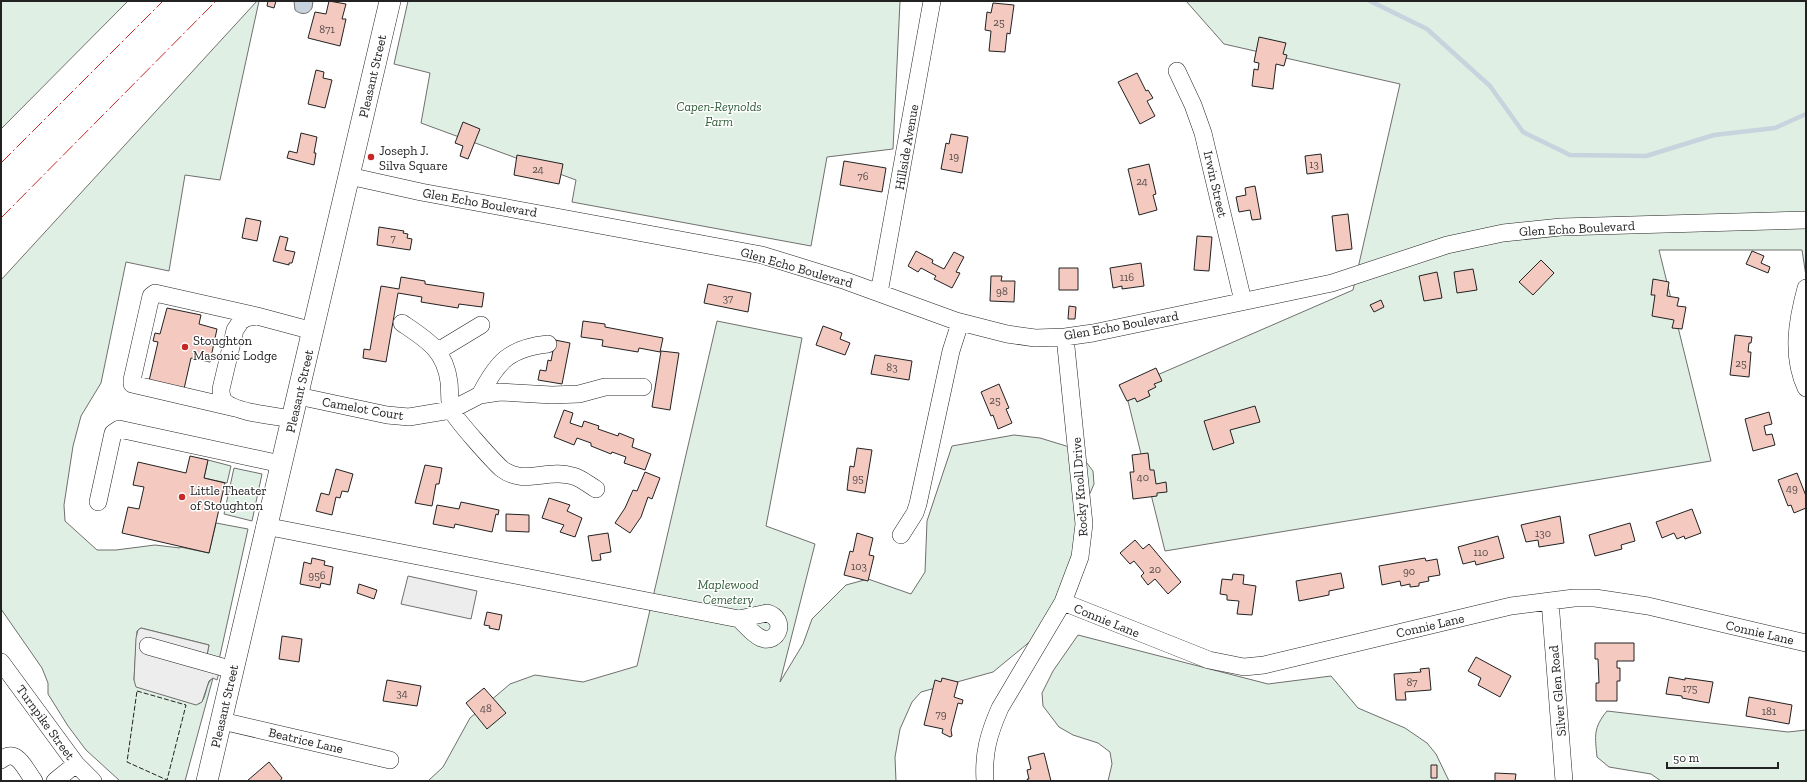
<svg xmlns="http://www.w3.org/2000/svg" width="1807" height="782" viewBox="0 0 1807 782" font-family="'Zilla Slab',serif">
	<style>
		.green { fill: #e0efe3; stroke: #6f6f6f }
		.parking { fill: #ededed; stroke: #6f6f6f }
		.water { fill: #c7d3dd; stroke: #6f6f6f }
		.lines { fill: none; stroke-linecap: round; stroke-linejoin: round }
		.stream { stroke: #c7d3dd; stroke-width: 4.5 }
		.building { fill: #f3c9c0; stroke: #222 }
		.minor-casing { stroke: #222; stroke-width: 18 }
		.major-casing { stroke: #222; stroke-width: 22 }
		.minor { stroke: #fff; stroke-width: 17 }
		.major { stroke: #fff; stroke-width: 21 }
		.fence { stroke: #222; stroke-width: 1; stroke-dasharray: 5 2; stroke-linecap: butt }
		.power { stroke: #c62828; stroke-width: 1; stroke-dasharray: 14 3 2 3; stroke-linecap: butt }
		.poi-dot { fill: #c62828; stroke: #fff; stroke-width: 1.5 }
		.labels { text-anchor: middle; stroke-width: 3; stroke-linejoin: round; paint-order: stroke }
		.number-label { font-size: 11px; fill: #564c4a }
		.street-label { font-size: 13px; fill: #222; stroke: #fff }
		.park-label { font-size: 13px; font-style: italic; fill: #2f5e38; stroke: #fff }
		.poi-label { font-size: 13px; fill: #222; stroke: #fff; text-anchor: start }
	</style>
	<rect width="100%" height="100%" fill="#fff"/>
	<!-- green -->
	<path class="green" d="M1,1H128L1,129Z
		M257,1H259L220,180L185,175L169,271L126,262L101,383L81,416L73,446L64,505L65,521L97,550H116L155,545L180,548V547L209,553L216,523L248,529L219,660L207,655L209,645L141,628L137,631L134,680L199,704C208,698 204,684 213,678L185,781H120L86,750L68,726L48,694V683L42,668L1,609V280Z
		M408,1H900L893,149L827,157L811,246L572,202L576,180L421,123L430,73L394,64Z
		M1186,1H1806V276L1802,250H1659L1711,461L1165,551L1125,389L1353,290L1400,84L1224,44Z
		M717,321L802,338L766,526L815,544L780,682L803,644L812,619L846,585L868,579L911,594L925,572L927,521L952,446L1014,435L1040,438L1076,449L1093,471L1094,484L1088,498L1066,586L1049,626L993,672L921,692L912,702L900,729L895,757L896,781H428L443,767L470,718L510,684L535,675L583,682L637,666Z
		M208,460L231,466L227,483L204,478Z
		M234,468L262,474L252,521L224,514Z
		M1078,635L1268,684L1331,676L1358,708L1405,728L1427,743L1436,754L1449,781H1108L1112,764L1110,752L1098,743L1073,735L1059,727L1043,706L1042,693L1053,671Z
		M1607,711L1788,732L1806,730V781H1661L1651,774L1609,767L1597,757C1595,736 1593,728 1607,711Z"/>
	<!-- parking -->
	<path class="parking" d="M408,576L477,591L471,619L401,604Z
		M141,628L209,645L207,655L222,661L217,680L213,678L209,681L202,702L196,705L136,687L134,680L136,638L138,630Z"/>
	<!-- water -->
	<path class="water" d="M294,1H313L312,8C308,15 301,15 295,10Z"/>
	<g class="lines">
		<!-- stream -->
		<path class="stream" d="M1370,1L1427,29L1490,86L1523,132L1570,155L1646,156L1714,135L1775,128L1806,114"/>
	</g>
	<!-- building -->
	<path class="building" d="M268,1H276L274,8L267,6Z
		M329,1L346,4L342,19H346L340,46L308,38L315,12L326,14Z
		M993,3L1014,5L1010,34L1007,33L1005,52L989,51L991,31L985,30L987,12L991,13Z
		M1259,37L1286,43L1283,54L1287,55L1284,66L1276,64L1273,89L1252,86L1254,69L1258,70L1259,63L1254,62Z
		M316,70L324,72L323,78L332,80L325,108L308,104Z
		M1137,73L1146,91L1148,90L1153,98L1147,101L1155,116L1140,124L1118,82Z
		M463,122L480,129L468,159L460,156L463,146L455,143Z
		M301,133L317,137L314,153H316L314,165L287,158L289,151L297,153Z
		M951,134L968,137L962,173L941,169L946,143L949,144Z
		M1321,154L1323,172L1307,174L1305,156Z
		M517,155L563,164L559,184L514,175Z
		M844,161L886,168L882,192L840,185Z
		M1149,164L1156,194L1153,195L1157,210L1139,215L1128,169Z
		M1255,186L1261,219L1252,220L1250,210L1239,212L1236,197L1246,195L1245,188Z
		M1348,214L1352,249L1336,251L1332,216Z
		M246,218L261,221L257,241L242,238Z
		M379,227L404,231L403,233L408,234L407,238L412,239L410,250L377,245Z
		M280,236L288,238L285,250L295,252L292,263H289V265L273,261Z
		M1197,236L1212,237L1209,271L1194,270Z
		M916,251L933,260L932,263L944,269L954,252L964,257L956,272L960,273L952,288L934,279L936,276L921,268L918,272L908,266Z
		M1752,251L1764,256L1761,263L1770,267L1768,273L1746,264Z
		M1541,260L1554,273L1533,295L1519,282Z
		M1141,263L1144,286L1122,289V286L1113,288L1110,268Z
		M1059,268H1078V290H1059Z
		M1473,269L1477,290L1457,293L1454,272Z
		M1437,272L1442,298L1424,301L1419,276Z
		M991,276H1002L1001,281H1015L1014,302L990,301Z
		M401,277L425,281V284L484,293L482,307L459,304L458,308L421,302L422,297L398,293L386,362L363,358L364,349L370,350L381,286L399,289Z
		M1653,279L1669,282L1667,296L1679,298L1677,306L1686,307L1682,329L1672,328L1674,320L1652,316L1655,295H1651Z
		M708,284L751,293L748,312L704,303Z
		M1381,300L1384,307L1374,312L1370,305Z
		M1069,306L1076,307L1075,319H1068Z
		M167,308L201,315L199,324L217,329L210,362L191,358L184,389L149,381L158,342L153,341L155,333L160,334Z
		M583,321L605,324V327L663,338L660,352L639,348L638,352L602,346L603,340L581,337Z
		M823,326L842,333L840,339L850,343L845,355L816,345Z
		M1735,335L1752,337L1751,343H1749L1748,352H1751L1749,377L1730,375Z
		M555,340L570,343L562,384L538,380L540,370L546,371L548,360L551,361Z
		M661,351L679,353L670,410L652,407Z
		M875,355L912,361L909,380L871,374Z
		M1156,368L1162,381L1154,384L1156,387L1148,391L1150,396L1137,402L1135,398L1127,401L1119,385Z
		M999,384L1009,408L1006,409L1012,423L998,429L993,415L991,416L981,392Z
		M1255,406L1260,422L1230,430L1234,443L1213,450L1204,421Z
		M564,410L573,413L570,423L582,427L584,421L599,426L598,429L618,436L619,433L634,439L632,447L651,454L645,470L624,463L626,457L612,452L611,454L591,446V443L577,438L574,445L554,437Z
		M1769,412L1772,424L1764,426L1766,435L1772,434L1775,445L1753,451L1745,419Z
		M857,448L872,450L865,493L847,490L850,466L854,467Z
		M1148,453L1150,470H1154L1156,484L1166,482L1167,492L1157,493V496L1133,499L1130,472H1134L1132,455Z
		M190,456L208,460L204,478L225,483L209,553L122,533L128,507L139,509L144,487L133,485L138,462L186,473Z
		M425,465L442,468L439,484H436L432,506L415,503Z
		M336,469L353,474L348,492L342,491L340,498L336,497L332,515L316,511L321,493L329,495Z
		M645,472L660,478L652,499L648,497L641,517L630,533L615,523L625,508L633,490L637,491Z
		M1797,473L1806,496V508L1794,513L1791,505L1788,506L1778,480Z
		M549,498L570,505L567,511L582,518L575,537L560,532L564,525L542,518Z
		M461,502L499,510L498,515L496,514L492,532L455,524L454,528L433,524L437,505L459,509Z
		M1692,509L1701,533L1685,539L1684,536L1677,539L1674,533L1662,538L1656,522Z
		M506,514L529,515V532L506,531Z
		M1560,516L1564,543L1539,547L1538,540L1526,542L1521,525Z
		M1630,523L1635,541L1621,545L1622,549L1595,556L1589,535Z
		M608,533L611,552L600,554L601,560L592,561L588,536Z
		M857,533L873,538L869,555L874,556L868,581L844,575L850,551L853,552Z
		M1498,536L1504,558L1476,565L1475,561L1463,564L1458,547Z
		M1135,540L1143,549L1149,544L1181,582L1168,594L1155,579L1148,585L1141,576L1144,573L1134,561L1130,564L1120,553Z
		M312,558L325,561L324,565L333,567L330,585L321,583L320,588L300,584L304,562L311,564Z
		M1425,558L1426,561L1437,559L1440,575L1428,577L1429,581L1419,583V586L1410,587V584L1401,586L1400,581L1382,585L1379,566Z
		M1341,573L1344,588L1329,591V595L1299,601L1296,581Z
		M1233,574L1244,575L1243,584L1256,586L1252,615L1237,614L1239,601L1227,600V595L1220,594L1222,579L1232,580Z
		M359,584L377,590L374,599L357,593Z
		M487,612L502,615L499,630L489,628L490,626L484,625Z
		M282,636L302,639L299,662L279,659Z
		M1595,643H1634V661H1617V668H1620V681H1617V701H1596V683H1599L1598,659H1595Z
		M1476,657L1511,676L1500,697L1478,685L1481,678L1468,671Z
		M1429,668L1431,690L1405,692L1406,700H1396L1394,674L1421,672L1420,669Z
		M1669,677L1685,680V678L1713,682L1709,703L1682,698V696L1666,694Z
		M942,678L958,682L954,697L963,700L962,704L958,703L951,730L952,736L950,737L942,733L943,729L924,725L935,680L941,682Z
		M387,680L421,686L417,706L383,701Z
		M484,688L506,713L487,729L466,703Z
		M1749,697L1792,705L1789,724L1746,716Z
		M1044,753L1051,781H1028L1027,779H1029L1027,770L1031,769L1028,757Z
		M269,762L282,778L280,781H247Z
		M1431,765H1437V778H1431Z
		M1495,773L1516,774L1515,781H1495Z"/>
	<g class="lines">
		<!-- minor casing -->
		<g class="minor-casing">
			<path id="minor" d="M1177,71L1193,105L1203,133L1243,301
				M349,176L421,192L762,255L846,281L956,321L1007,334L1035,338L1065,337L1093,333L1332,283L1447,245L1503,233L1561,227L1806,220
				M1806,288C1797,321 1791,356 1806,388
				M879,293L932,1
				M402,323C427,340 445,350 449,382C450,390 449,401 451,409C454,418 494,462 502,469C524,486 548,468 573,476C581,478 589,485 596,489
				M438,351L481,325
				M480,395C497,362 509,348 548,344
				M298,396L387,415L409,417L451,410L480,395L500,392L552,395L579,394L605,387H643
				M235,408L132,384V380L151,296L155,293L257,316
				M293,419C276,416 235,413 224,401C221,397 221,393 221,389L235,330L241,321L246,318L257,316L313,331
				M98,502L113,433L119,429L281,464
				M265,526L739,619C746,625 753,635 761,638C778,645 788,619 767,613L739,619
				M901,535L915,513L918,504L951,351L960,323
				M1550,601L1564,781
				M1063,602L1209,660L1244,667L1264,665L1511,606L1574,598H1595L1648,606L1806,643
				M148,646L233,670
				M1,662L76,764L93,781
				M222,721L390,760
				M1,760C17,747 25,769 34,781
				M55,781L76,764
				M985,781C983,753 989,733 1000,708L1063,602L1080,557L1084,524L1065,337"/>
		</g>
		<!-- major casing -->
		<g class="major-casing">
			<path id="major" d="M207,781L390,1"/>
		</g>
		<!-- minor -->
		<use href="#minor" class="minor"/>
		<!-- major -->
		<use href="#major" class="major"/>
		<!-- fence -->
		<path class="fence" d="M137,691L186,705L167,780L127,762Z"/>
		<!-- power -->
		<path class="power" d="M1,163L163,1
			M1,218L216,1"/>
	</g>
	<!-- markers -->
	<g class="poi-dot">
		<circle cx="371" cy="157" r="4"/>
		<circle cx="185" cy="347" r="4"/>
		<circle cx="182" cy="497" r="4"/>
	</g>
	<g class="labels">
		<!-- number labels -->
		<g class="number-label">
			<text x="999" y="26">25</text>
			<text x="327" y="33">871</text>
			<text x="954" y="160">19</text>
			<text x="1314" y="168">13</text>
			<text x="538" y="173">24</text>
			<text x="863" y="180">76</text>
			<text x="1142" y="185">24</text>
			<text x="393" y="242">7</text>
			<text x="1127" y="281">116</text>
			<text x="1002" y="295">98</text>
			<text x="728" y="302">37</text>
			<text x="1741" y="367">25</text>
			<text x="892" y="371">83</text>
			<text x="995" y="404">25</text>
			<text x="1143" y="481">40</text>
			<text x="858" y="482">95</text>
			<text x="1792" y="492">49</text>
			<text x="1543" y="537">130</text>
			<text x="1481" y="556">110</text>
			<text x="859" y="570">103</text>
			<text x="1155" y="573">20</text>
			<text x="1409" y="575">90</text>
			<text x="317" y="579">956</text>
			<text x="1412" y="686">87</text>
			<text x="1690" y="692">175</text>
			<text x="402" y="697">34</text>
			<text x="486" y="712">48</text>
			<text x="1769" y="715">181</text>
			<text x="941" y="718">79</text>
		</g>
		<!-- street labels -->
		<g class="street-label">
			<text transform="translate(372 76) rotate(-77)" y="5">Pleasant Street</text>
			<text transform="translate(906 147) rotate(-80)" y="5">Hillside Avenue</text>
			<text transform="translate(1216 184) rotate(77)" y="5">Irwin Street</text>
			<text transform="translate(480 202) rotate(10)" y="5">Glen Echo Boulevard</text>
			<text transform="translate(1577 228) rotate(-3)" y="5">Glen Echo Boulevard</text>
			<text transform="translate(797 267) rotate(16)" y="5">Glen Echo Boulevard</text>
			<text transform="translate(1121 325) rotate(-10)" y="5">Glen Echo Boulevard</text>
			<text transform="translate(299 391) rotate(-77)" y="5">Pleasant Street</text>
			<text transform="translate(363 408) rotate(10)" y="5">Camelot Court</text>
			<text transform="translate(1079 487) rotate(-94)" y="5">Rocky Knoll Drive</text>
			<text transform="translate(1107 620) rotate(22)" y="5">Connie Lane</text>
			<text transform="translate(1430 625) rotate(-13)" y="5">Connie Lane</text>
			<text transform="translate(1760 632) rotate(13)" y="5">Connie Lane</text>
			<text transform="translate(1557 691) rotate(-95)" y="5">Silver Glen Road</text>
			<text transform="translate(224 706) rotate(-77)" y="5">Pleasant Street</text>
			<text transform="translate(46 722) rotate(54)" y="5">Turnpike Street</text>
			<text transform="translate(306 740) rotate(13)" y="5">Beatrice Lane</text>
		</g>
		<!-- park labels -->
		<g class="park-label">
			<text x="719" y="111">Capen-Reynolds<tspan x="719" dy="15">Farm</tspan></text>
			<text x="728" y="589">Maplewood<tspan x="728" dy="15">Cemetery</tspan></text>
		</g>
		<!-- poi labels -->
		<g class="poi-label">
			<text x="379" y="155">Joseph J.<tspan x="379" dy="15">Silva Square</tspan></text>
			<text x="193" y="345">Stoughton<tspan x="193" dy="15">Masonic Lodge</tspan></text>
			<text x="190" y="495">Little Theater<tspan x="190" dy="15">of Stoughton</tspan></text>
		</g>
	</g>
	<!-- border -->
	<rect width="1807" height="782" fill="none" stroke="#222222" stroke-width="4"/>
	<!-- scale -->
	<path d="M1667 762v6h111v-6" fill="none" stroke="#222222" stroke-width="2"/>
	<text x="1673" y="762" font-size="12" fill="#222222" stroke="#ffffff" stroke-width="3" paint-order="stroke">50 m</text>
</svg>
